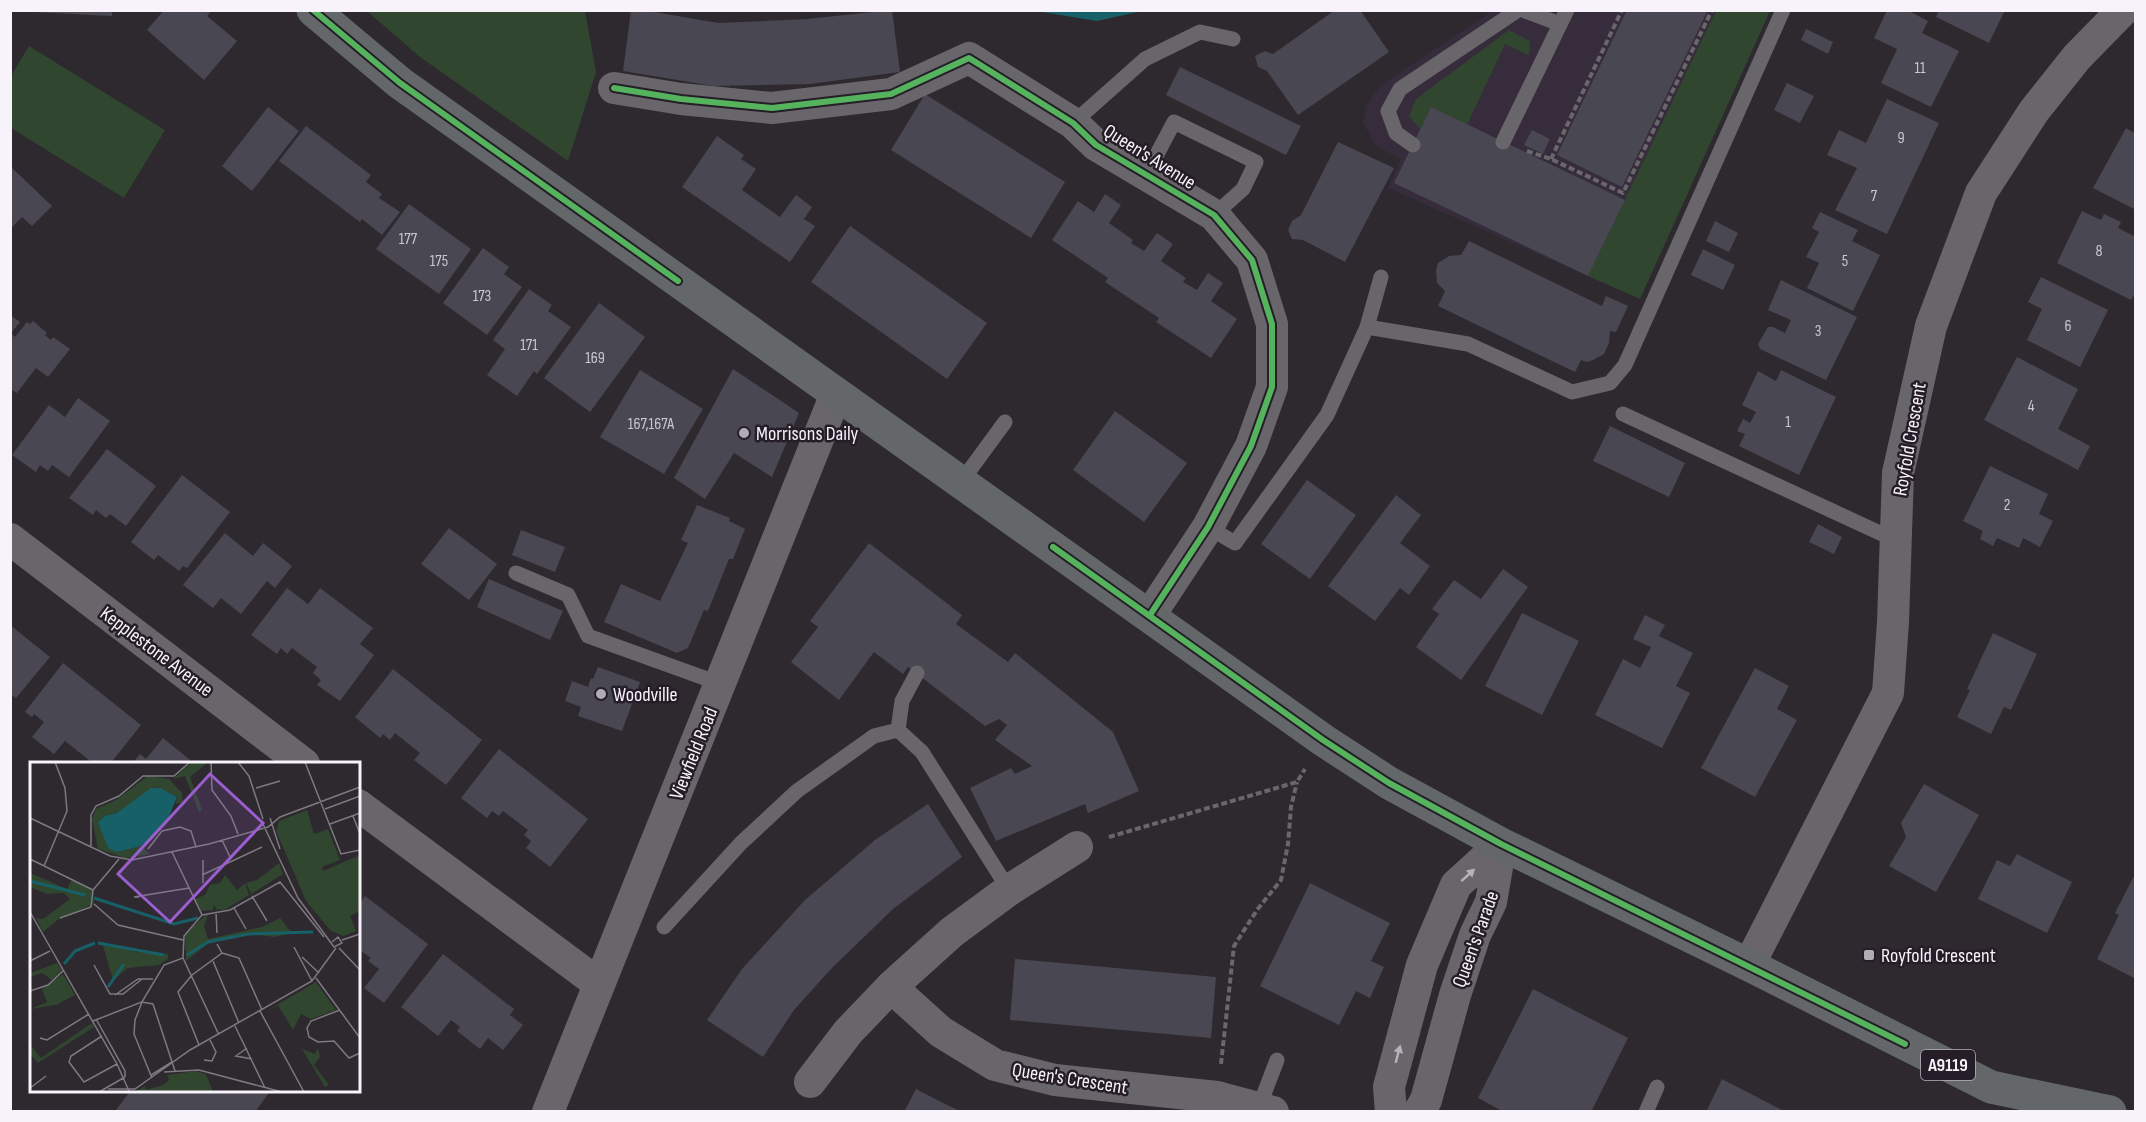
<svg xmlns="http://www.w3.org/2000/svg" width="2146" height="1122" viewBox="0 0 2146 1122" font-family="'Sofia Sans Condensed',sans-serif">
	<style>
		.built { fill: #372c3b }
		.green { fill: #30462f }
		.water { fill: #186067 }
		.building { fill: #484752 }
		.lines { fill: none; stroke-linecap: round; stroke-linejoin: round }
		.path { stroke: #69676b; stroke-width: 4; stroke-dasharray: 6 3; stroke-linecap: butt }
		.service { stroke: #69666b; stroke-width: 15 }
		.minor { stroke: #69666b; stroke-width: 32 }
		.primary { stroke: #646769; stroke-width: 33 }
		.cycleway-casing { stroke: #251d28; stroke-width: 10 }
		.cycleway { stroke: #56b35d; stroke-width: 6 }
		.oneway { fill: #b8b3ba }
		.poi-dot { fill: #b1acb3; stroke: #251d28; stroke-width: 2 }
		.labels { text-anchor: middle; stroke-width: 5; stroke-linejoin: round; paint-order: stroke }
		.number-label { font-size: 16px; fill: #ccc7d0 }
		.shield { fill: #251d28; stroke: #b9b2bb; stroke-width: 1.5 }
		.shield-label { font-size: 18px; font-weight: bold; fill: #f8f2fa }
		.street-label { font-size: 20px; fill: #f8f2fa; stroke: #251d28 }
		.poi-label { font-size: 20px; fill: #f8f2fa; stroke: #251d28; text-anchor: start }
		.inset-river { fill: none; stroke: #186067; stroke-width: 3 }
		.inset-road { fill: none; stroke: #7e7980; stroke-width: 1.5 }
		.view { fill: #9a5ece; fill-opacity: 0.15; stroke: #9a5ece; stroke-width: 3 }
		.inset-edge { fill: none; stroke: #f8f2fa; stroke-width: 3 }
	</style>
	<rect width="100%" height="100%" fill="#2d292f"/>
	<!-- built -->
	<path class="built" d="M1492,11H1770L1640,299L1388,188L1401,159L1376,146L1363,123L1367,104L1380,86Z"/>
	<!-- green -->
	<path class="green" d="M367,11H585L596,72L568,161L420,57Z
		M1716,11H1770L1640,299L1588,276Z
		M1509,30L1530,41L1529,55L1505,44L1467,125L1431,107L1420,129L1409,116L1416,99Z
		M29,46L165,130L124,198L11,128V76Z"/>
	<!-- water -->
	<path class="water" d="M1036,11L1142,10V11L1097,21Z"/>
	<!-- building -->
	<path class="building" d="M33,10H112V16L33,12Z
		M164,10H212L207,16L237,41L204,80L147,30Z
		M631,10H643L718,23L807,19L892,10L900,72L810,84L714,86L623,71Z
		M1335,10H1360L1389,52L1298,115L1267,71L1258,67L1255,56L1265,51L1273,54Z
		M1627,10H1708L1622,187L1557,155Z
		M1887,10H1907L1928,21L1922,33L1959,51L1931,107L1881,83L1897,49L1874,38Z
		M1939,10H2005L1989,43L1936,17Z
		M1806,29L1833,42L1828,54L1801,40Z
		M1180,67L1301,126L1286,155L1166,95Z
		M1787,83L1814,96L1800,123L1774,110Z
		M925,94L1065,182L1031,238L891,150Z
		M1887,99L1939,123L1887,234L1835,210L1857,168L1827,155L1839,130L1866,143Z
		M268,107L299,131L252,191L222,166Z
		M1431,107L1625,200L1588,276L1394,183Z
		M306,126L371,175L366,182L382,194L379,198L400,212L382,235L362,219L360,222L279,161Z
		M2126,128L2136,134V210L2093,188Z
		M1532,130L1550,139L1543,154L1524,145Z
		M717,136L744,155L741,159L756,169L742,190L780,217L796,195L812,207L804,219L815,226L790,262L682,187Z
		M1338,142L1394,168L1345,262L1303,240L1292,239L1288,230L1292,221L1301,215Z
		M10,166L52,206L32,226L22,217L10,229Z
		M1105,194L1121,205L1109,223L1133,240L1131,243L1144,251L1157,233L1173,244L1161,261L1186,278L1183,282L1197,290L1208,273L1223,283L1211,301L1237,319L1211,358L1156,322L1159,318L1105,282L1108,278L1052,240L1078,201L1094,212Z
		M409,204L471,249L439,294L376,249Z
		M2082,211L2101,220L2104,214L2121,222L2118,228L2136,237V291L2131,300L2057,263Z
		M1820,212L1858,230L1852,241L1880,255L1853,311L1807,288L1819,263L1806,257L1819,232L1812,228Z
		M1715,221L1738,233L1729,252L1706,241Z
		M850,226L987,323L947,379L811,282Z
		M1469,241L1602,306L1606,296L1628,306L1616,332L1610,331L1609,343L1604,354L1593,360L1587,362L1581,360L1575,372L1438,306L1445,291L1437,283L1436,270L1438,263L1449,256L1461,255Z
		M483,248L509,267L504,274L522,287L487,335L443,303Z
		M1703,249L1735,265L1723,290L1691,275Z
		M2041,277L2108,310L2080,367L2027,340L2042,309L2028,302Z
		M1781,280L1857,317L1826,380L1760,349L1758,344L1768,327H1773L1785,333L1791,320L1768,310Z
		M529,289L552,305L548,311L571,327L537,374L534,371L517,396L487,375L505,349L493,340Z
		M599,303L645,337L590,412L544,378Z
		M10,315L20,322L11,333L15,337L27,322L30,324L33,321L47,333L45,335L51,340L53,337L70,349L48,377L36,368L17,393L10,389Z
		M2017,357L2078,389L2058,429L2090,446L2078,470L1984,420Z
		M733,369L799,413L772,477L734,453L705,499L674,478Z
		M640,370L703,409L664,474L600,437Z
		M1781,370L1836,397L1799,475L1739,446L1745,434L1737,431L1743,419L1750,423L1756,412L1742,405L1758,371L1776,381Z
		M78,398L110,421L69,477L52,465L48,471L40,465L36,472L12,455L49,405L65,417Z
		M1115,411L1187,463L1144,522L1073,470Z
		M1610,426L1685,463L1669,497L1593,461Z
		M107,449L156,486L126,526L110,514L106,518L96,510L93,515L69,498Z
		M1990,466L2048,494L2039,514L2053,521L2040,547L2023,538L2019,548L1997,538L1993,546L1980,539L1983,531L1963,521Z
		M182,475L230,512L187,568L183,566L179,571L158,555L154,560L131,542Z
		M1307,480L1356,515L1310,579L1261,544Z
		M1396,495L1421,515L1400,543L1430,566L1409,595L1400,588L1375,621L1328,586Z
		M697,505L730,518L729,521L745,529L733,559H729L708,611L704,610L688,648L677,653L604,622L621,584L660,601L688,543L681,540Z
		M1818,524L1842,537L1834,554L1809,542Z
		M449,528L497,564L469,600L421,564Z
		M521,530L565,547L555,572L512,555Z
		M225,533L253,556L263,543L292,566L275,588L267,581L241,614L221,598L213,608L183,585Z
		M869,543L962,615L956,624L1008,662L1015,653L1113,732L1139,791L1088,813L1085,804L996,841L970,788L1011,768L1015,774L1032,766L995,740L1007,725L999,719L985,726L908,667L903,674L874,652L839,700L791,662L818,627L810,621Z
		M1503,569L1528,587L1461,680L1416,647L1439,614L1432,609L1454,580L1481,599Z
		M489,579L563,611L550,640L477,607Z
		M287,588L308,604L320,588L373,628L360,644L374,655L340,701L317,685L321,680L313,673L317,667L292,648L287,654L281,648L277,654L251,635Z
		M1522,613L1579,641L1542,715L1485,686Z
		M1645,615L1665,625L1659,636L1693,653L1676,686L1690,693L1662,748L1595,715L1623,659L1640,668L1651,647L1633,639Z
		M10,625L50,657L16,698L10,694Z
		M1993,633L2037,654L2011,710L2004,707L1991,734L1957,717L1970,690L1967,689Z
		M63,663L141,725L110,764H94L65,741L54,754L32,737L44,722L34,714L32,717L25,712Z
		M598,667L640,682L622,731L578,716L581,707L565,701L572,681L588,687L591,678L593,679Z
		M1755,668L1789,686L1777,709L1797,720L1755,797L1701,768Z
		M393,669L482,740L446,785L414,760L420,753L395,733L390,740L383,734L380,738L355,717Z
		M163,738L195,764H132L140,754L146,759Z
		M499,749L588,819L550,867L526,848L531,841L524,835L528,830L503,811L499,816L492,811L487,818L461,798Z
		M1924,784L1979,815L1936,892L1889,866L1906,837L1901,823Z
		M928,804L962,857L893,909L831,969L794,1010L763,1057L707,1020L742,969L805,900L875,840Z
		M2017,854L2072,882L2047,933L1978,899L1997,860L2010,866Z
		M2136,872V979L2097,959L2119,915L2115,913Z
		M1310,883L1390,923L1371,961L1384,967L1370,998L1356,991L1339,1025L1260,986Z
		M365,896L428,944L384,1003L364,988L379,969L368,961L371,958L361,951L358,954V901L360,903Z
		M443,954L514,1009L510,1015L523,1025L503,1050L488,1038L480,1049L457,1031L460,1027L451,1020L438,1036L401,1007Z
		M1015,959L1216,977L1211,1038L1010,1020Z
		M1533,989L1628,1038L1591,1112H1504L1478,1098Z
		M1722,1079L1786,1112H1706Z
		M916,1089L943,1103L962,1112H904Z
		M131,1090H271L255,1112H118L116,1110Z"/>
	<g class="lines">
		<!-- path -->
		<path class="path" d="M1527,151L1551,159L1623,193L1712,10
			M1551,159L1622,10
			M1109,837L1297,782L1305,769
			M1221,1064L1234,946L1257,910L1281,880L1288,844L1291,807L1297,782"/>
		<!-- service -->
		<path class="service" d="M1523,10L1560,24
			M1073,123L1145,59L1200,32L1233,39
			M1503,142L1567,10
			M1413,145L1396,133L1388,111L1400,89L1518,10
			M1146,175L1174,122L1256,162L1243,189L1214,215
			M1367,327L1381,277
			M1623,414L1895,540
			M961,482L1005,422
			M1208,527L1235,543L1327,415L1367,327L1468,344L1572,392L1610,383L1625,365L1783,10
			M516,573L568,595L588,636L721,684
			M898,730L902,701L917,673
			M664,927L741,843L797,791L874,736L898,730L922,752L1009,890
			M1259,1107L1277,1060
			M1646,1112L1657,1087"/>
		<!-- minor -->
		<path class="minor" d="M614,88L681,99L772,108L891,94L969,58L1073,123L1096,145L1214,215L1252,260L1272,324V387L1251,446L1208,527L1150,615
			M10,539L304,764
			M358,805L599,984
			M1749,965L1888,693L1893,622L1898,473L1931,326L1981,193L2034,111L2077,57L2123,10
			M891,987L941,1032L995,1065L1055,1080L1217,1097L1273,1112
			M810,1082L848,1032L891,987L952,932L1009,890L1077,847
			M548,1112L836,394
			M1391,1112L1389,1087L1422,965L1456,885L1501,844
			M1419,1112L1426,1100L1455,995L1475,935L1491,902L1501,844"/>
		<!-- primary -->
		<path class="primary" d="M313,10L400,83L1323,740L1389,783L1501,844L1749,965L1991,1087L2110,1112"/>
		<!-- cycleway casing -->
		<g class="cycleway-casing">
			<path id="cycleway" d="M313,10L400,83L678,281
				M614,88L681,99L772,108L891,94L969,58L1073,123L1096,145L1214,215L1252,260L1272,324V387L1251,446L1208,527L1150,615
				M1053,547L1323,740L1389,783L1501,844L1905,1044"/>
		</g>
		<!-- cycleway -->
		<use href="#cycleway" class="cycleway"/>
	</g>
	<!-- one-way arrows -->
	<defs><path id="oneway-solid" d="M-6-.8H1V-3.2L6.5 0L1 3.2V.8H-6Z" transform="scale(1.5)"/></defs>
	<g class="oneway">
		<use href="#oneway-solid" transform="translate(1468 875) rotate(-42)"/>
		<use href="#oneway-solid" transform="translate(1398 1054) rotate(-75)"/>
	</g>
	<!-- markers -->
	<g class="poi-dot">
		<circle cx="744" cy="433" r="6"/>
		<circle cx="601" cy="694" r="6"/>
		<rect x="1863" y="949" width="12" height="12" rx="3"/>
	</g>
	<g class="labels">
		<!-- number labels -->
		<g class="number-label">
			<text x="1920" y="73">11</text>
			<text x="1901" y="143">9</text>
			<text x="1874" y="201">7</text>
			<text x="408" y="244">177</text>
			<text x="2099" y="256">8</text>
			<text x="439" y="266">175</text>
			<text x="1845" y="266">5</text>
			<text x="482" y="301">173</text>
			<text x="2068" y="331">6</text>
			<text x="1818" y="336">3</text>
			<text x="529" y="350">171</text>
			<text x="595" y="363">169</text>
			<text x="2031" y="411">4</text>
			<text x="1788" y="427">1</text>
			<text x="651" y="429">167,167A</text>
			<text x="2007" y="510">2</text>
		</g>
		<!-- shield labels -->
		<rect class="shield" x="1921" y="1050" width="54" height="30" rx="4.5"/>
		<g class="shield-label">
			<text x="1948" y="1071">A9119</text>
		</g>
		<!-- street labels -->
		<g class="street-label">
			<text transform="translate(1150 156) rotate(32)" y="7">Queen's Avenue</text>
			<text transform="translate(1909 439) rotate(-80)" y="7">Royfold Crescent</text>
			<text transform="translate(157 651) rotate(37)" y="7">Kepplestone Avenue</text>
			<text transform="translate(693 753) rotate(-68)" y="7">Viewfield Road</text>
			<text transform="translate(1475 939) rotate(-70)" y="7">Queen's Parade</text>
			<text transform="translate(1070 1078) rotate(9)" y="7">Queen's Crescent</text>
		</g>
		<!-- poi labels -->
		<g class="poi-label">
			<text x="756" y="440">Morrisons Daily</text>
			<text x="613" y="701">Woodville</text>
			<text x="1881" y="962">Royfold Crescent</text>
		</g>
	</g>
	<!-- overview -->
	<g transform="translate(30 762)">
		<rect width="330" height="330" fill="#2d292f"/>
		<path d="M162,0H178L160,15L172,48L169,50L155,14L143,17ZM118,14L139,17L152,31L153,40L146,42L147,35L127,25L87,51L75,54L69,63L87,90L111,84L120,92L95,96L68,87L62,57L66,47L86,38ZM277,48L284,72L298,67L310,98L292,105L293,109L330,93V149L320,154L326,169L314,174L301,169L276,139L246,69L249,59ZM249,101L253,112L221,132L216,121L227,118ZM0,111L37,127L42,117L63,128L64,142L30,156L13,170L6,156L13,157L40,137L34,131L17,132L0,125ZM195,113L207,128L215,121L219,133L196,147L187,148L184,143L183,148L171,149L165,137L175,133L180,123L190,121ZM179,150L174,164L178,177L232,165L250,156L262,171L245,175L221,172L179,181L156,199L155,172ZM72,180L106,190L138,192V197L129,203L98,206L83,218ZM27,201L32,208L22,218L12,211L0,215V211ZM33,212L45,233L26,243L0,247L17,240L12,227ZM286,220L306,248L281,257L271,252L263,268L248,243L233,251ZM62,261L64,265L8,301L0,292V282L11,296ZM288,286L290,295L284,303L299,323L295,325L272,287L285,292ZM166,309L176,312L183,330H105L115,324L116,328L133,323L139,318L137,313Z" fill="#30462f"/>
		<path d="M121,26H130L147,35L136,62L111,84L87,90L78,86L68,60L75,54L87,51Z" fill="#186067"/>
		<path class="inset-river" d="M0,119L55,133M64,136L144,162L168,156M68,181L134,193M157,193L178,180L218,172L283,170M34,202L45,189L65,181M78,225L94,202"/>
		<path class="inset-road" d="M181,0L182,28L201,54L208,72M208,0L219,14L233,57M275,0L311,92L330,88M226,26L250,19M295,47L330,34M323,54L330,72M0,56L80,94L102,98L179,82L238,65L250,55L330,25M240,56L250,87M232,60L268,136L304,185L312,181L308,175L302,180M300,62L330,51M192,78L201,97M61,85V53L66,44L89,34L113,14H144L160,0M118,87L132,69L150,65L161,69L166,85M0,97L63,128M14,104L37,49L35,26L25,0M172,113L232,85M173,121V98M222,134L237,159M109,135H104L159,126M64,142L88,163L153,178M204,146L216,167M0,150L87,302L99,329M186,150L187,171M172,153L200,148L250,120L294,175M30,156L61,145L63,128L89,97M312,178L330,172M264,185L282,219M309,186L330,208M192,191L209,196L232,248M272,195L289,211M153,196L189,273M0,199L20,189M183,199L209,261M64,203L80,232H93L112,217M286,216L330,276M0,229L18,223L34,208M85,233L108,217H123M310,248L281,259L277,266L279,275L288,280L304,279L319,296L330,291M230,249L274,330M66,257L95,309V315M63,259L112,240L134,203L153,196L154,174L172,153L142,90M205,264L235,326M72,274L41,294L39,300L54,320L87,302M10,276L17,278L59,252M169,283L148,230L162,213L192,191L187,182M217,286L206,294L222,297M174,298L182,299L186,290L180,278M134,310L169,308L252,330M121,313L142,300M122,316L104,272L105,258L112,240L123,242L145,309M0,326L16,314M78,327H105L160,288L282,219L306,186M69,330L95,315"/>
		<path class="view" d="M180,12L233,61L140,160L88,112Z"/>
		<rect width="330" height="330" class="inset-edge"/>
	</g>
	<!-- border -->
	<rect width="2146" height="1122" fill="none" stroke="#f8f2fa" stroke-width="24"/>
</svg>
